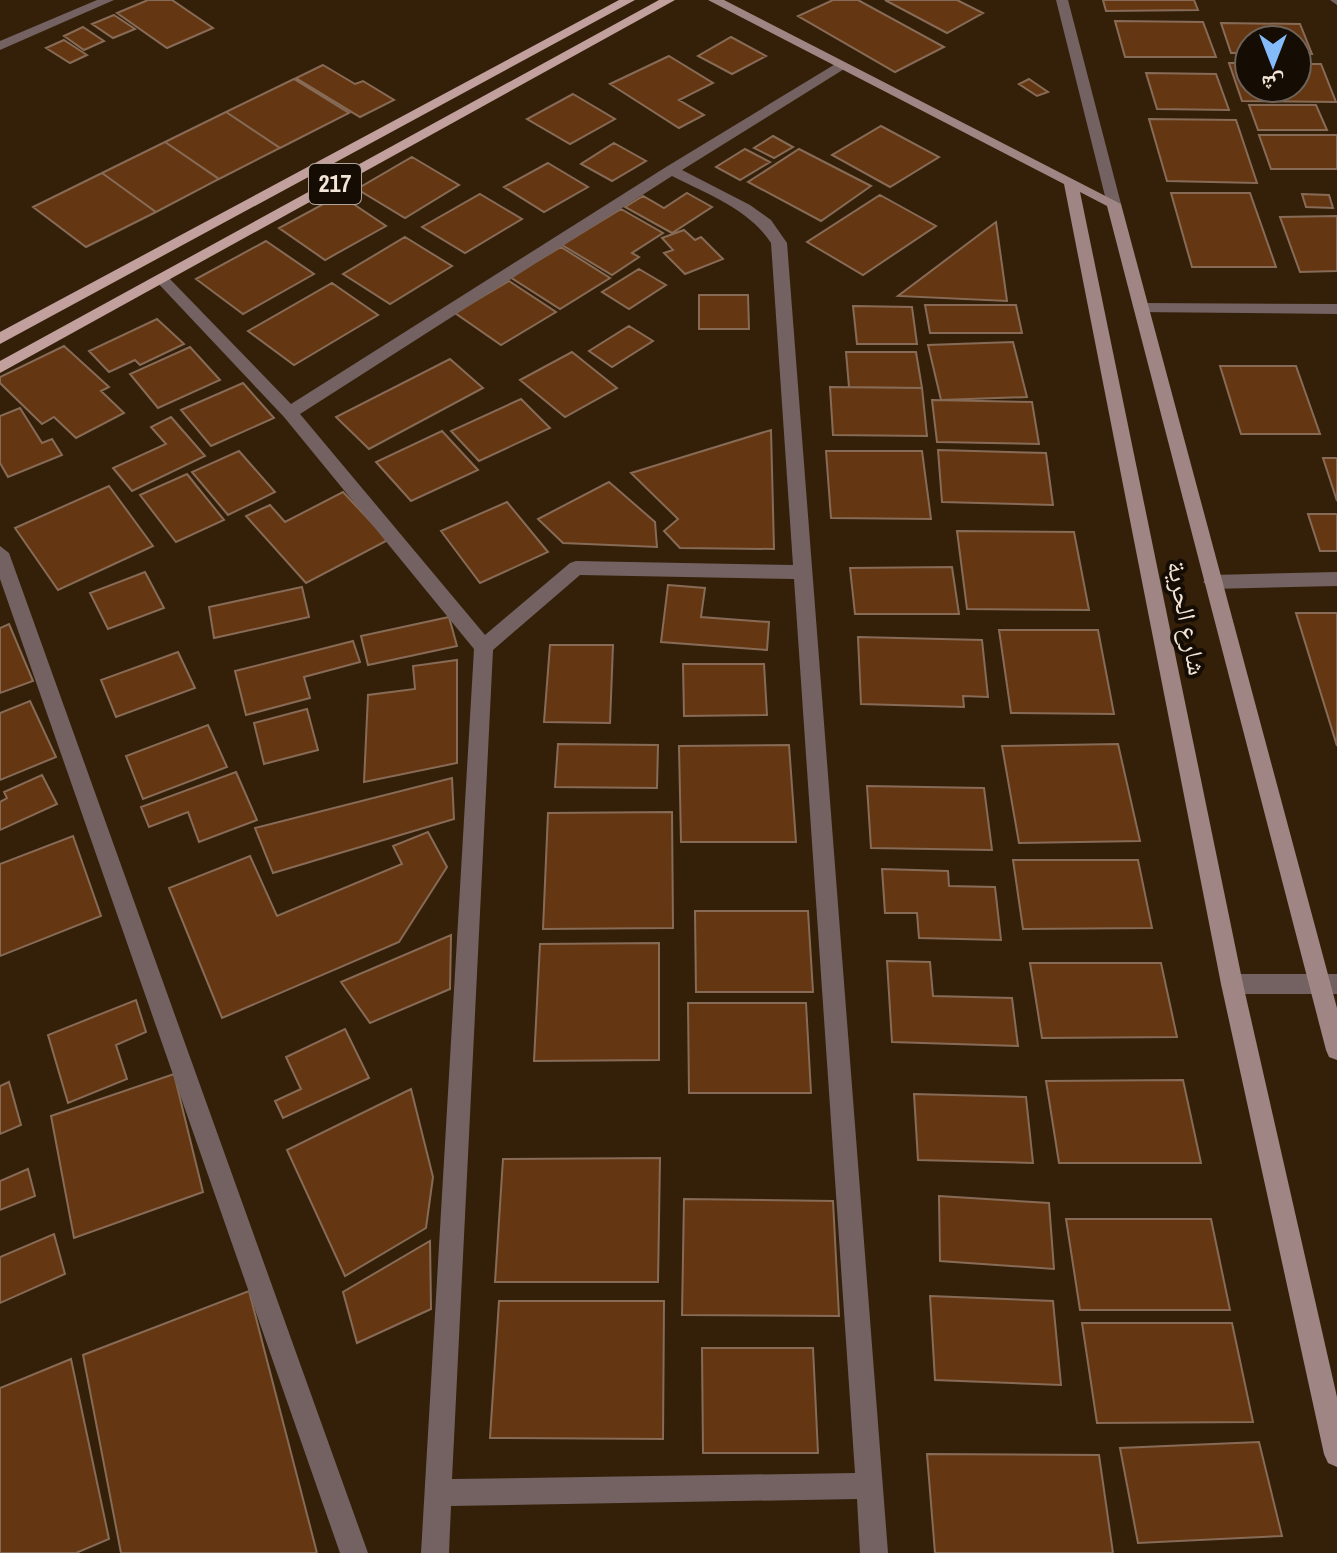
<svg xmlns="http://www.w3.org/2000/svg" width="1337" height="1553" viewBox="0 0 1337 1553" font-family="'Archivo Narrow','Noto Naskh Arabic',sans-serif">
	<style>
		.building { fill: #643712; stroke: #876b57; stroke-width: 2 }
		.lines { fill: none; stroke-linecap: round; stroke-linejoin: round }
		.minor { fill: #736261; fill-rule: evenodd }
		.tertiary { fill: #736261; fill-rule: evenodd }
		.secondary { fill: #9f8583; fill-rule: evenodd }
		.primary { fill: #c1a09d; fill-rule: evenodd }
		.labels { text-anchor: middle; stroke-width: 8; stroke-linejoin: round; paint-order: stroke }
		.shield { fill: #150c04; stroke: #b0a598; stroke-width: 2 }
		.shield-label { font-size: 24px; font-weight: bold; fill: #f3e6d8 }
		.street-label { font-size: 26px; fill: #f3e6d8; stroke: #150c04 }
	</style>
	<rect width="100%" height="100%" fill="#342009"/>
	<!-- building -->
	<path class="building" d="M148,0H172L213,28L167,48L117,13Z
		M833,0H858L944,47L895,72L798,16Z
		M885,0H957L983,13L947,33Z
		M1103,0H1194L1198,10L1106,11Z
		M114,15L135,29L113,38L92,24Z
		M1115,21L1203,22L1216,57H1125Z
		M1221,23L1300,24L1312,54H1297V40H1249V53H1231Z
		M83,27L104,41L84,50L64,36Z
		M731,37L766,56L732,74L698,56Z
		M64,40L87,55L70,63L46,48Z
		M669,56L713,83L679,100L704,115L679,128L610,84Z
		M1229,63H1249V88H1297V64H1321L1336,102L1242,101Z
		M323,65L355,84L363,81L394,100L360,117L296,78Z
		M1146,73L1216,74L1229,110L1157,109Z
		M294,79L349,113L280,148L226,112Z
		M1029,79L1048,92L1037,96L1019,84Z
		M573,94L615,119L570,144L527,119Z
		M1249,105H1316L1327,130H1258Z
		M226,112L280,148L219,179L165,142Z
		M1149,119L1236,120L1257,183L1167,181Z
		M881,126L939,157L890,187L832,155Z
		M1259,135H1337V169H1271Z
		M773,136L793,147L774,158L754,148Z
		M165,142L219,179L156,212L102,173Z
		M614,143L646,161L612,181L581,164Z
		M745,149L770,162L740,180L716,167Z
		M799,149L871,186L821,221L748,182Z
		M412,157L459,185L405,218L357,189Z
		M548,163L588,187L544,212L504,187Z
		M102,173L156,212L86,247L33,207Z
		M687,193L712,207L672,233L625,207L643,196L664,208Z
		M1171,193H1250L1276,267H1192Z
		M480,194L522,219L465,253L422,227Z
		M1302,194L1329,195L1333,208L1306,207Z
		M340,195L386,226L325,260L279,228Z
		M880,195L936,226L863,275L807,242Z
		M621,209L663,233L632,253L639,257L612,275L562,245Z
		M1337,216V271L1300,272L1280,217Z
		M996,222L1007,301L898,296Z
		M684,230L695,240L701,237L723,259L685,274L664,253L673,250L662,238Z
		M405,237L452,266L390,304L343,274Z
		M266,241L314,274L243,314L196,279Z
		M561,247L610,278L560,309L510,277Z
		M639,269L666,285L629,309L602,292Z
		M509,281L556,312L501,345L455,313Z
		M332,283L378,315L294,365L248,331Z
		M699,295H748L749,329H699Z
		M925,305H1016L1022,333H930Z
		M853,306L912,307L917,344H857Z
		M157,319L184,344L140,365L135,360L109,372L89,351Z
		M629,326L653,341L612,367L589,351Z
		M1013,342L1027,397L941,400L928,345Z
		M64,346L109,387L101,391L124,413L76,438L54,417L42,424L0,383V377Z
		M190,347L220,380L158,408L130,374Z
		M572,352L617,388L565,417L520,380Z
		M846,352H916L922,388L849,387Z
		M450,359L483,388L369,449L336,417Z
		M1220,366H1296L1320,434H1241Z
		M243,383L274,418L211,446L181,410Z
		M830,387L922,388L927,436L833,435Z
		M521,399L550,428L479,461L451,431Z
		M932,400L1032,402L1039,444L937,442Z
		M20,408L42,443L52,439L62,455L8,477L0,463V416Z
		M171,417L205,456L132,491L113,468L166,444L151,427Z
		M771,430L774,549L680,548L664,531L678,519L631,473Z
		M442,431L478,470L411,501L376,462Z
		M938,450L1046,453L1053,505L942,502Z
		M239,451L275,492L228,515L192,472Z
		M826,451H922L931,519L831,518Z
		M1323,458H1337V501Z
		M187,474L224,520L176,542L140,495Z
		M609,482L655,522L657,547L563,543L538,519Z
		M109,486L153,546L58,590L15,528Z
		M343,492L388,540L306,583L246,516L270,505L285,522Z
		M507,502L548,552L480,583L441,531Z
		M1308,514H1337V551H1320Z
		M957,531L1074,532L1089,610L967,609Z
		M952,567L959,614H855L850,568Z
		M145,572L164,608L108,629L90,593Z
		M668,585L705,588L701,617L769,622L767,650L661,642Z
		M302,587L309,617L214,638L209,607Z
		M1296,613H1337V746Z
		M449,617L457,646L368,665L361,636Z
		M9,624L33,681L0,693V628Z
		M999,630H1098L1114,714L1011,713Z
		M858,637L982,640L988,697L963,696L964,707L861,704Z
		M353,641L360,662L304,677L310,698L246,715L235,671Z
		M550,645H613L610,723L544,722Z
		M178,652L195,688L116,717L101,680Z
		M457,660V763L364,782L368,695L415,689L413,666Z
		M683,664H764L767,715L684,716Z
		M30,701L56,757L0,780V713Z
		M307,709L318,750L264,764L254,723Z
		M208,725L227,767L143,799L126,756Z
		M558,744L658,745L657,788L555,787Z
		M1118,744L1140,841L1019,843L1002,746Z
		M789,745L796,842H681L679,746Z
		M236,772L257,820L199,842L188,812L149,827L141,807Z
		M42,775L57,804L0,830V802L7,798L4,792Z
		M452,778L454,819L273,873L255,828Z
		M867,786L984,788L992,850L871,848Z
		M672,812L673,928L543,929L548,813Z
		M428,832L447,867L399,942L222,1018L169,888L250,856L277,916L402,864L393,846Z
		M73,836L101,916L0,956V864Z
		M1013,860H1138L1152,928L1023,929Z
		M882,869L948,871L949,886L995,887L1001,940L919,938L917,913H885Z
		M695,911H808L813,992H696Z
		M451,935L450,989L370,1023L341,982Z
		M659,943V1060L534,1061L540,944Z
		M887,961L930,962L933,996L1012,998L1018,1046L892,1042Z
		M1030,963H1161L1177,1037L1042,1038Z
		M136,1000L146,1032L116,1045L127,1079L68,1103L48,1035Z
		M688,1003H806L811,1093H689Z
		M345,1029L369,1078L283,1118L275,1101L301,1089L286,1057Z
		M174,1074L203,1192L74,1238L51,1116Z
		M1183,1080L1201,1163H1059L1046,1081Z
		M9,1082L21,1125L0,1134V1086Z
		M411,1089L433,1177L426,1228L345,1276L287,1150Z
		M914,1094L1026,1097L1033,1163L918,1160Z
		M660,1158L658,1282H495L503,1159Z
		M28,1169L35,1196L0,1210V1181Z
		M939,1196L1049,1203L1054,1269L940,1261Z
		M684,1199L833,1201L839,1316L682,1315Z
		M1066,1219H1211L1230,1310H1080Z
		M54,1234L65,1274L0,1303V1257Z
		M430,1241L431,1309L357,1343L343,1292Z
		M249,1291L317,1553H121L83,1355Z
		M930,1296L1053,1301L1061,1385L935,1380Z
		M499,1301H664L663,1439L490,1438Z
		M1082,1323H1232L1253,1422L1097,1423Z
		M702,1348H813L818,1453H703Z
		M71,1359L109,1539L76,1553H0V1388Z
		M1259,1442L1282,1536L1138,1543L1120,1448Z
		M927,1454L1099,1455L1113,1553H935Z"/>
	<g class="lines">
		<!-- minor -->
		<path class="minor" d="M1056,0H1068L1121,204L1119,207L1114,208L1107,204Z
			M1330,0H1337V5Z
			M837,63L849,66L682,170L750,205L771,220L787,243L888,1553H860L857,1499L451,1506L449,1553H421L474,649L284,417L154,279L162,274L167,276L291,404L666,167ZM672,176C707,194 749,209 771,243L793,565L576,561L570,563L485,635L300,414ZM580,575L794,579L855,1473L452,1479L493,650Z
			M1142,303L1337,304V314L1136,312L1134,308Z
			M0,546L9,553L368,1553H340L0,579Z
			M1337,572V586L1212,589L1203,582L1212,575Z
			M1232,974H1337V994H1232L1224,991L1221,984L1224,977Z"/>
		<!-- tertiary -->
		<path class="tertiary" d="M97,0H114L0,50V41Z"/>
		<!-- secondary -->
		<path class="secondary" d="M708,0H724L1121,204L1337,1008V1060L1329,1057L1326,1050L1107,206L1080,192L1243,984L1337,1397V1467L1328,1463L1324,1454L1221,984L1064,184Z"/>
		<!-- primary -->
		<path class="primary" d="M619,0H635L0,344V332Z
			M659,0H675L0,373V361Z"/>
	</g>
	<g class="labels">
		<!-- shield labels -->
		<rect class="shield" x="309" y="164" width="52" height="40" rx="6"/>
		<g class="shield-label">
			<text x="335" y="192">217</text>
		</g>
		<!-- street labels -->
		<g class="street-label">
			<text transform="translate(1187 618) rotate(79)" y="9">شارع الحرية</text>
		</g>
	</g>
	<!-- north arrow -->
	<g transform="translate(1273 64) rotate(180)"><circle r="38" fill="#150c04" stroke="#6e6359" stroke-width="2"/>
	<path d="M0-6L14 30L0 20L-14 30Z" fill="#84bcfb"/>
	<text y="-12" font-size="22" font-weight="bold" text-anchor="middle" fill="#f3e6d8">ش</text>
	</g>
</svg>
